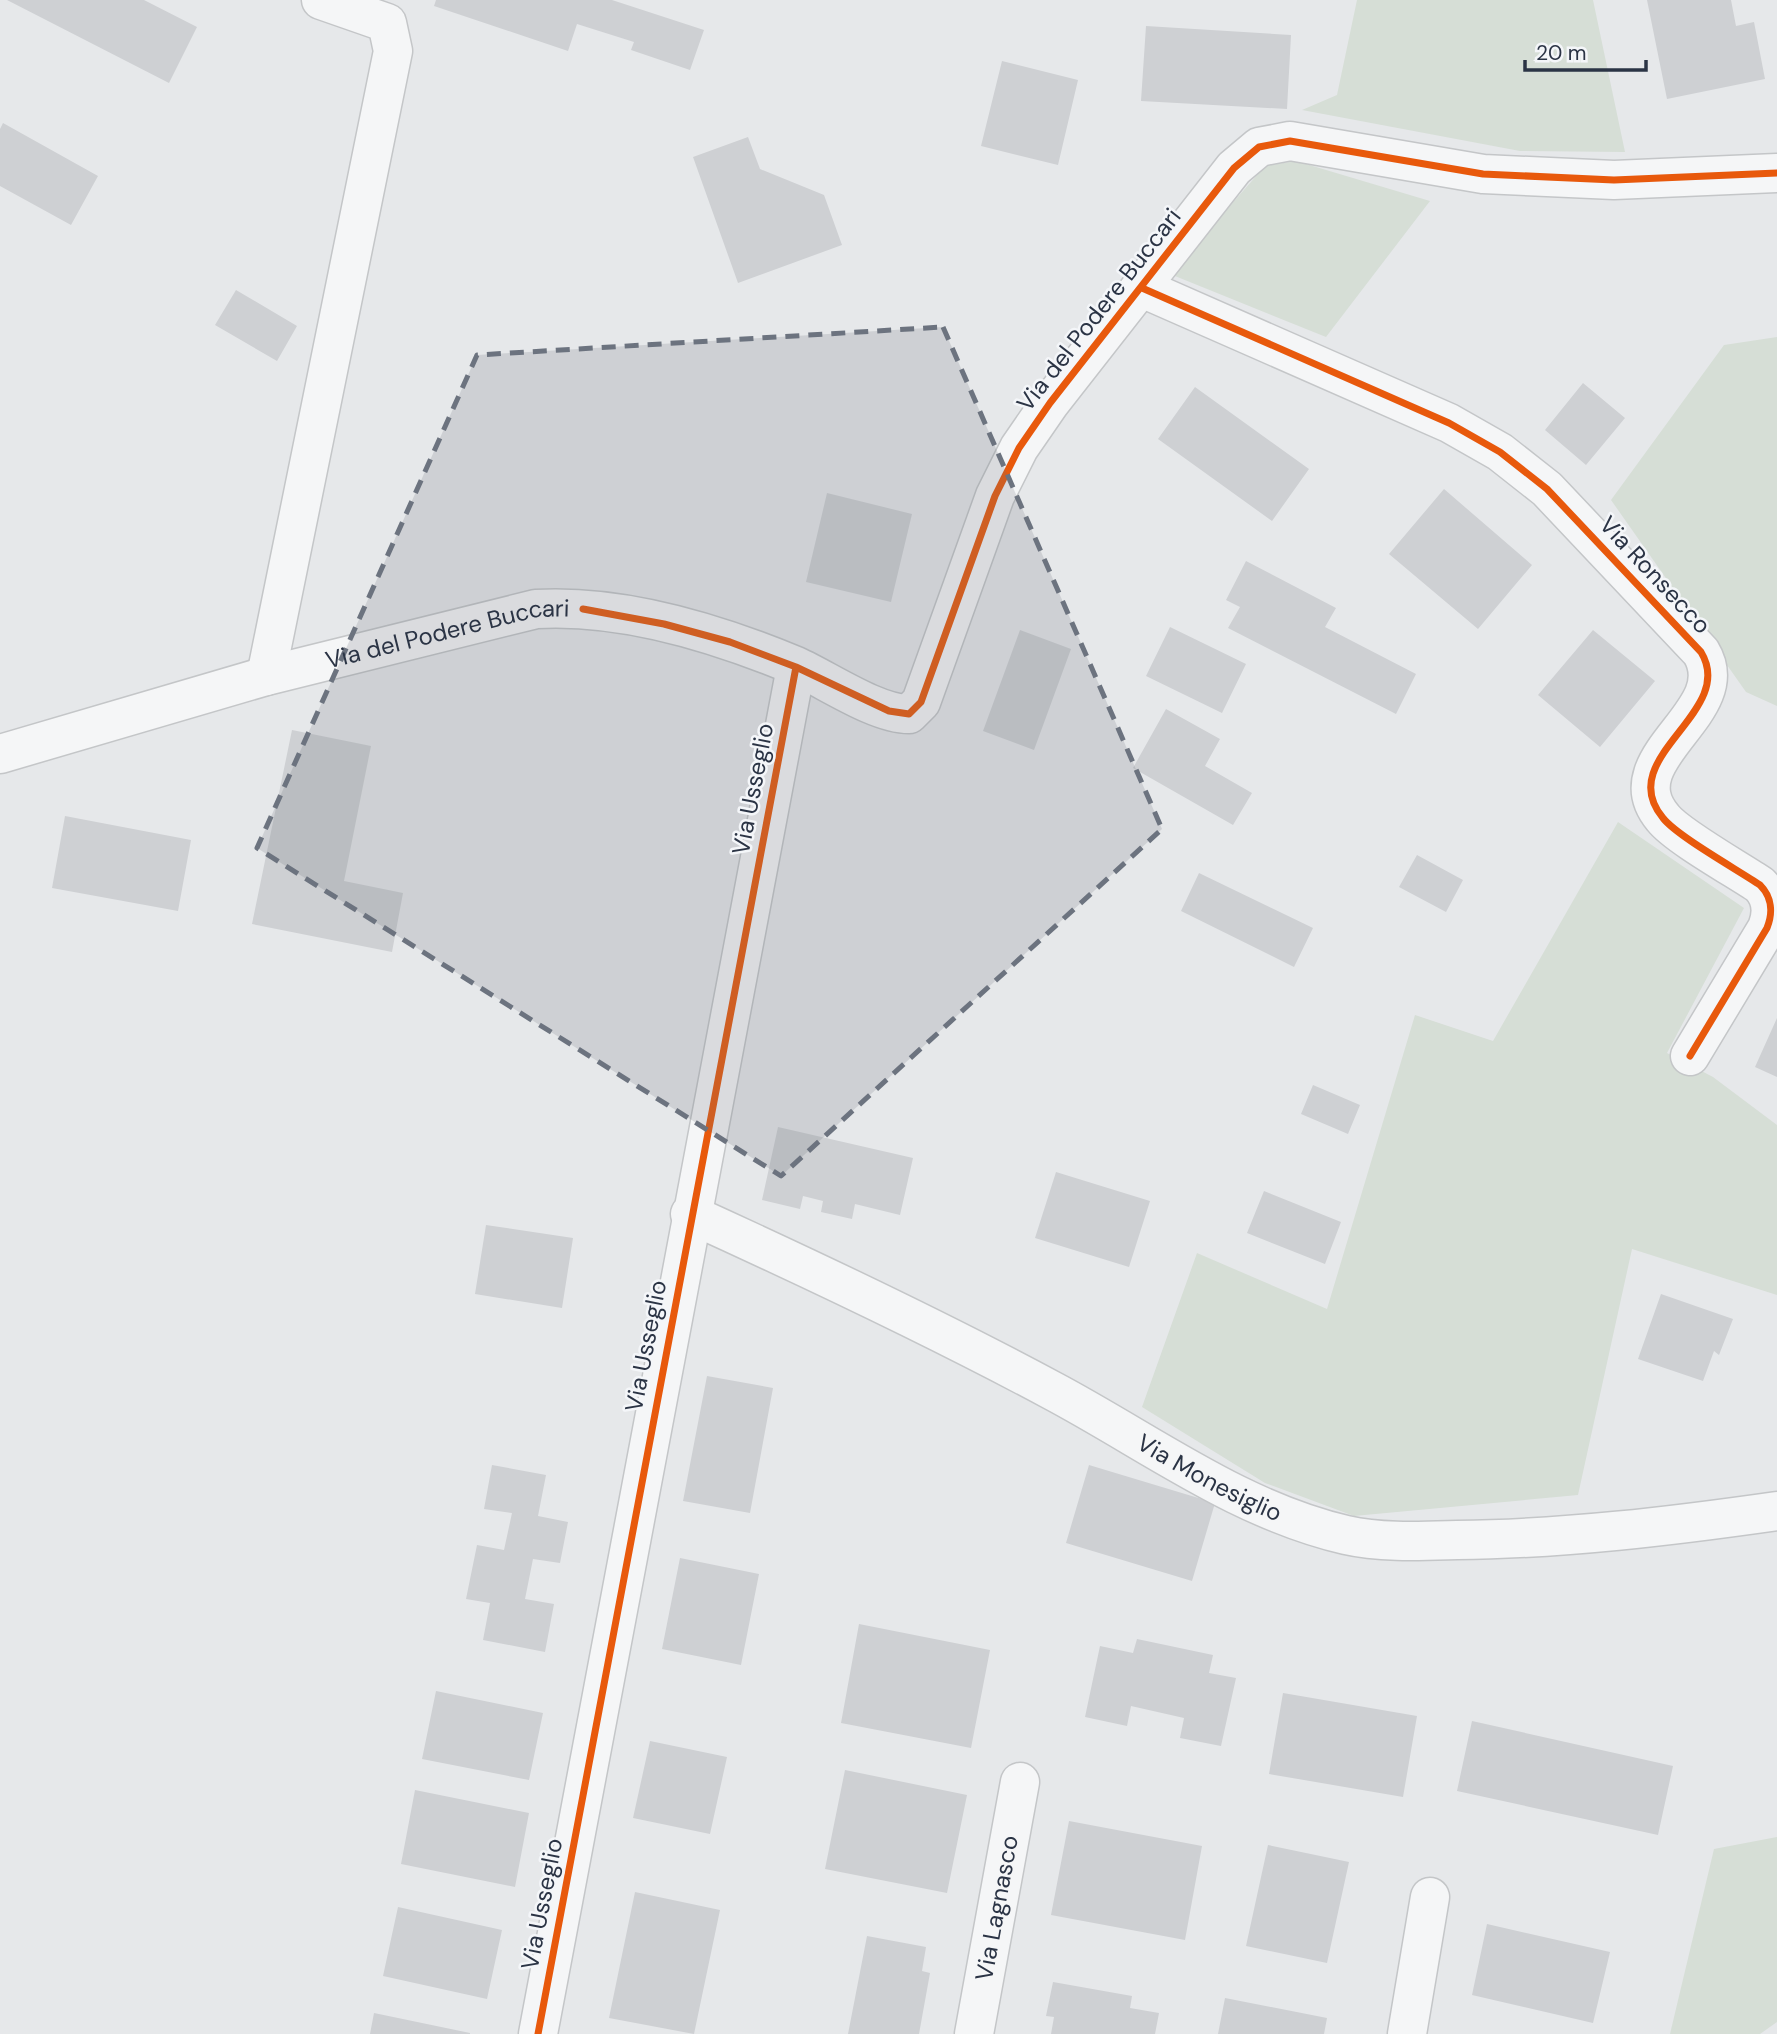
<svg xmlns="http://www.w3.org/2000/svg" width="1777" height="2034" viewBox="0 0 1777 2034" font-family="'DM Sans',sans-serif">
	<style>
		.green { fill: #d6ded6 }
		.building { fill: #ced0d3 }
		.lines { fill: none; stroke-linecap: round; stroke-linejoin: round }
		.minor-casing { stroke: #c4c6c8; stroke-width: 41 }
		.minor { stroke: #f5f6f7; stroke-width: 38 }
		.cycleway-casing { stroke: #f4f6f9; stroke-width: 11 }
		.cycleway { stroke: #e8590c; stroke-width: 7 }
		.marked { fill: #6c737f; fill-opacity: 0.2; stroke: #6c737f; stroke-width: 5; stroke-dasharray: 14 9; stroke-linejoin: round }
		.labels { text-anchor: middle; stroke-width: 5; stroke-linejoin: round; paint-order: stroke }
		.street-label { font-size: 24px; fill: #2b3445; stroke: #f4f6f9 }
	</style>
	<rect width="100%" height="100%" fill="#e6e8ea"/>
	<!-- green -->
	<path class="green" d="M1357,0H1593L1625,152L1520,151L1302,110L1337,95Z
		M1296,161L1430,201L1326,337L1170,274L1265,166Z
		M1777,337V706L1746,692L1611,500L1724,345Z
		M1618,822L1744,908L1667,1053L1713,1077L1777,1125V1295L1632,1249L1578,1495L1354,1516L1265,1483L1142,1407L1197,1253L1327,1309L1415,1015L1493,1041Z
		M1777,1837V2022L1760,2034H1670L1714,1849Z"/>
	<!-- building -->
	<path class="building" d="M7,0H144L197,27L169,83Z
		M436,0H612L704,30L690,70L631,50L634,42L577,24L568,51L434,6Z
		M1647,0H1731L1736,26L1754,22L1765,79L1667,99Z
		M1146,26L1291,35L1287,109L1141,101Z
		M1002,61L1078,80L1058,165L981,146Z
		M3,123L98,176L71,225L0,186V129Z
		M748,137L760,169L824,195L842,245L738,283L693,157Z
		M236,290L297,326L277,361L215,325Z
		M1583,383L1625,418L1586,465L1545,430Z
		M1195,387L1309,469L1272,521L1158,439Z
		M1444,489L1532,565L1478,629L1389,554Z
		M827,493L912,514L891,602L806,582Z
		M1246,561L1336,608L1325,627L1416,674L1396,714L1228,628L1240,607L1226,600Z
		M1170,627L1246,664L1222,713L1146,676Z
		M1020,630L1071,649L1034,750L983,731Z
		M1593,630L1655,681L1600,747L1538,695Z
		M1166,709L1220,739L1205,766L1252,793L1233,825L1133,768Z
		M292,730L371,746L344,881L403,893L392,952L252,924Z
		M65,816L191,840L178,911L52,888Z
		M1417,855L1463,880L1446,912L1399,887Z
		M1199,873L1313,928L1294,967L1181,911Z
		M1777,1018V1077L1755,1067Z
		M1313,1085L1360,1105L1348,1134L1301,1114Z
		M778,1127L913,1158L900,1215L855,1204L852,1219L821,1212L823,1201L803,1196L800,1209L762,1200Z
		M1056,1172L1150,1201L1129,1267L1035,1238Z
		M1264,1191L1341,1222L1325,1264L1247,1233Z
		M486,1225L573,1238L562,1308L475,1294Z
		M1661,1294L1733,1319L1719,1355L1714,1351L1703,1381L1638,1359Z
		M707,1376L773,1388L750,1513L683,1501Z
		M492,1465L546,1475L538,1516L568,1522L560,1563L533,1559L525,1599L554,1604L545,1652L483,1640L490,1603L466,1599L477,1545L504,1550L512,1513L484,1509Z
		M1089,1465L1215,1503L1192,1581L1066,1543Z
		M680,1558L759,1574L741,1665L662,1649Z
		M859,1624L990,1650L971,1748L841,1723Z
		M1137,1639L1213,1655L1209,1673L1236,1678L1221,1746L1180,1738L1184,1718L1131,1706L1127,1726L1085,1717L1100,1646L1133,1653Z
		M436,1691L543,1713L529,1780L422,1759Z
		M1283,1693L1417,1716L1403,1797L1269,1774Z
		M1472,1721L1673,1766L1658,1835L1457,1791Z
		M650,1741L727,1757L710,1834L633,1818Z
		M845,1770L967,1795L947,1893L825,1869Z
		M415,1790L529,1813L515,1887L401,1864Z
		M1069,1821L1202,1846L1185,1940L1051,1915Z
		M1268,1845L1349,1862L1327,1963L1246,1946Z
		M635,1892L720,1910L694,2034L609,2018Z
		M398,1907L502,1930L487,1999L383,1976Z
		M1487,1924L1610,1952L1593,2023L1472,1995Z
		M867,1936L926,1947L922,1971L930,1973L919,2034H848Z
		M1053,1982L1132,1996L1130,2008L1159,2013L1155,2034H1051L1054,2017L1046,2016Z
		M1225,1998L1327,2018L1324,2034H1218Z
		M374,2013L470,2033V2034H370Z"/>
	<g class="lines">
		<!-- minor casing -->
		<g class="minor-casing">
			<g id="minor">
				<path d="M1142,288L1449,423L1500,452L1547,489L1701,652C1738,713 1612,757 1663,818C1677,836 1738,870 1760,885C1772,897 1773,913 1767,928L1690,1056"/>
				<path d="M266,676L393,51L387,23L321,0"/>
				<path id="s1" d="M0,754L266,676L536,609C623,604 717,633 796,666C827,680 876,714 909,714L921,702L995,496L1019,448L1050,403L1234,168L1259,147L1290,141L1483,174L1614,180L1777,173"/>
				<path id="s2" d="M690,1214C813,1270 934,1327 1053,1391C1149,1442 1238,1510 1346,1535C1381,1543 1421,1541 1457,1540C1563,1539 1672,1526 1777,1511"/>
				<path d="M538,2034L796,667"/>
				<path id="s3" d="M974,2034L1020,1782"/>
				<path d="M1407,2034L1430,1897"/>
			</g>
		</g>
		<!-- minor -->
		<use href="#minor" class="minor"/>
		<!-- cycleway casing -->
		<g class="cycleway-casing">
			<path id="cycleway" d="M1142,288L1449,423L1500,452L1547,489L1701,652C1738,713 1612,757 1663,818C1677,836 1738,870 1760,885C1772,897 1773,913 1767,928L1690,1056
				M583,609L664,624L730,642L796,667L889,711L909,714L921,702L995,496L1019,448L1050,403L1234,168L1259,147L1290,141L1483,174L1614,180L1777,173
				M538,2034L796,667"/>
		</g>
		<!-- cycleway -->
		<use href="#cycleway" class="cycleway"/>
	</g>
	<!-- marked area -->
	<path class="marked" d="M943,327L1162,829L781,1176L257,848L477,355Z"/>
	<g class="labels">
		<!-- street labels -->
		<g class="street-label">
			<text transform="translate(1099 310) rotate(-52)" y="8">Via del Podere Buccari</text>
			<text transform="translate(1655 575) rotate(47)" y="8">Via Ronsecco</text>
			<text dy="8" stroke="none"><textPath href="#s1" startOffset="464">Via del Podere Buccari</textPath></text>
			<text transform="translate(753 789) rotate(-79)" y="8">Via Usseglio</text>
			<text transform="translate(646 1346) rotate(-79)" y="8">Via Usseglio</text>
			<text dy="8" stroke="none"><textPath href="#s2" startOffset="583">Via Monesiglio</textPath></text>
			<text transform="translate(542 1904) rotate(-79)" y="8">Via Usseglio</text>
			<text dy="8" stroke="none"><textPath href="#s3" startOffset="128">Via Lagnasco</textPath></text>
		</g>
	</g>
	<!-- scale -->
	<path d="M1525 60v10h121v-10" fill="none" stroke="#2b3445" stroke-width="3.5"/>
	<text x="1536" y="60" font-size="21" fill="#2b3445" stroke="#f4f6f9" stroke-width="5" paint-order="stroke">20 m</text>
</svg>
